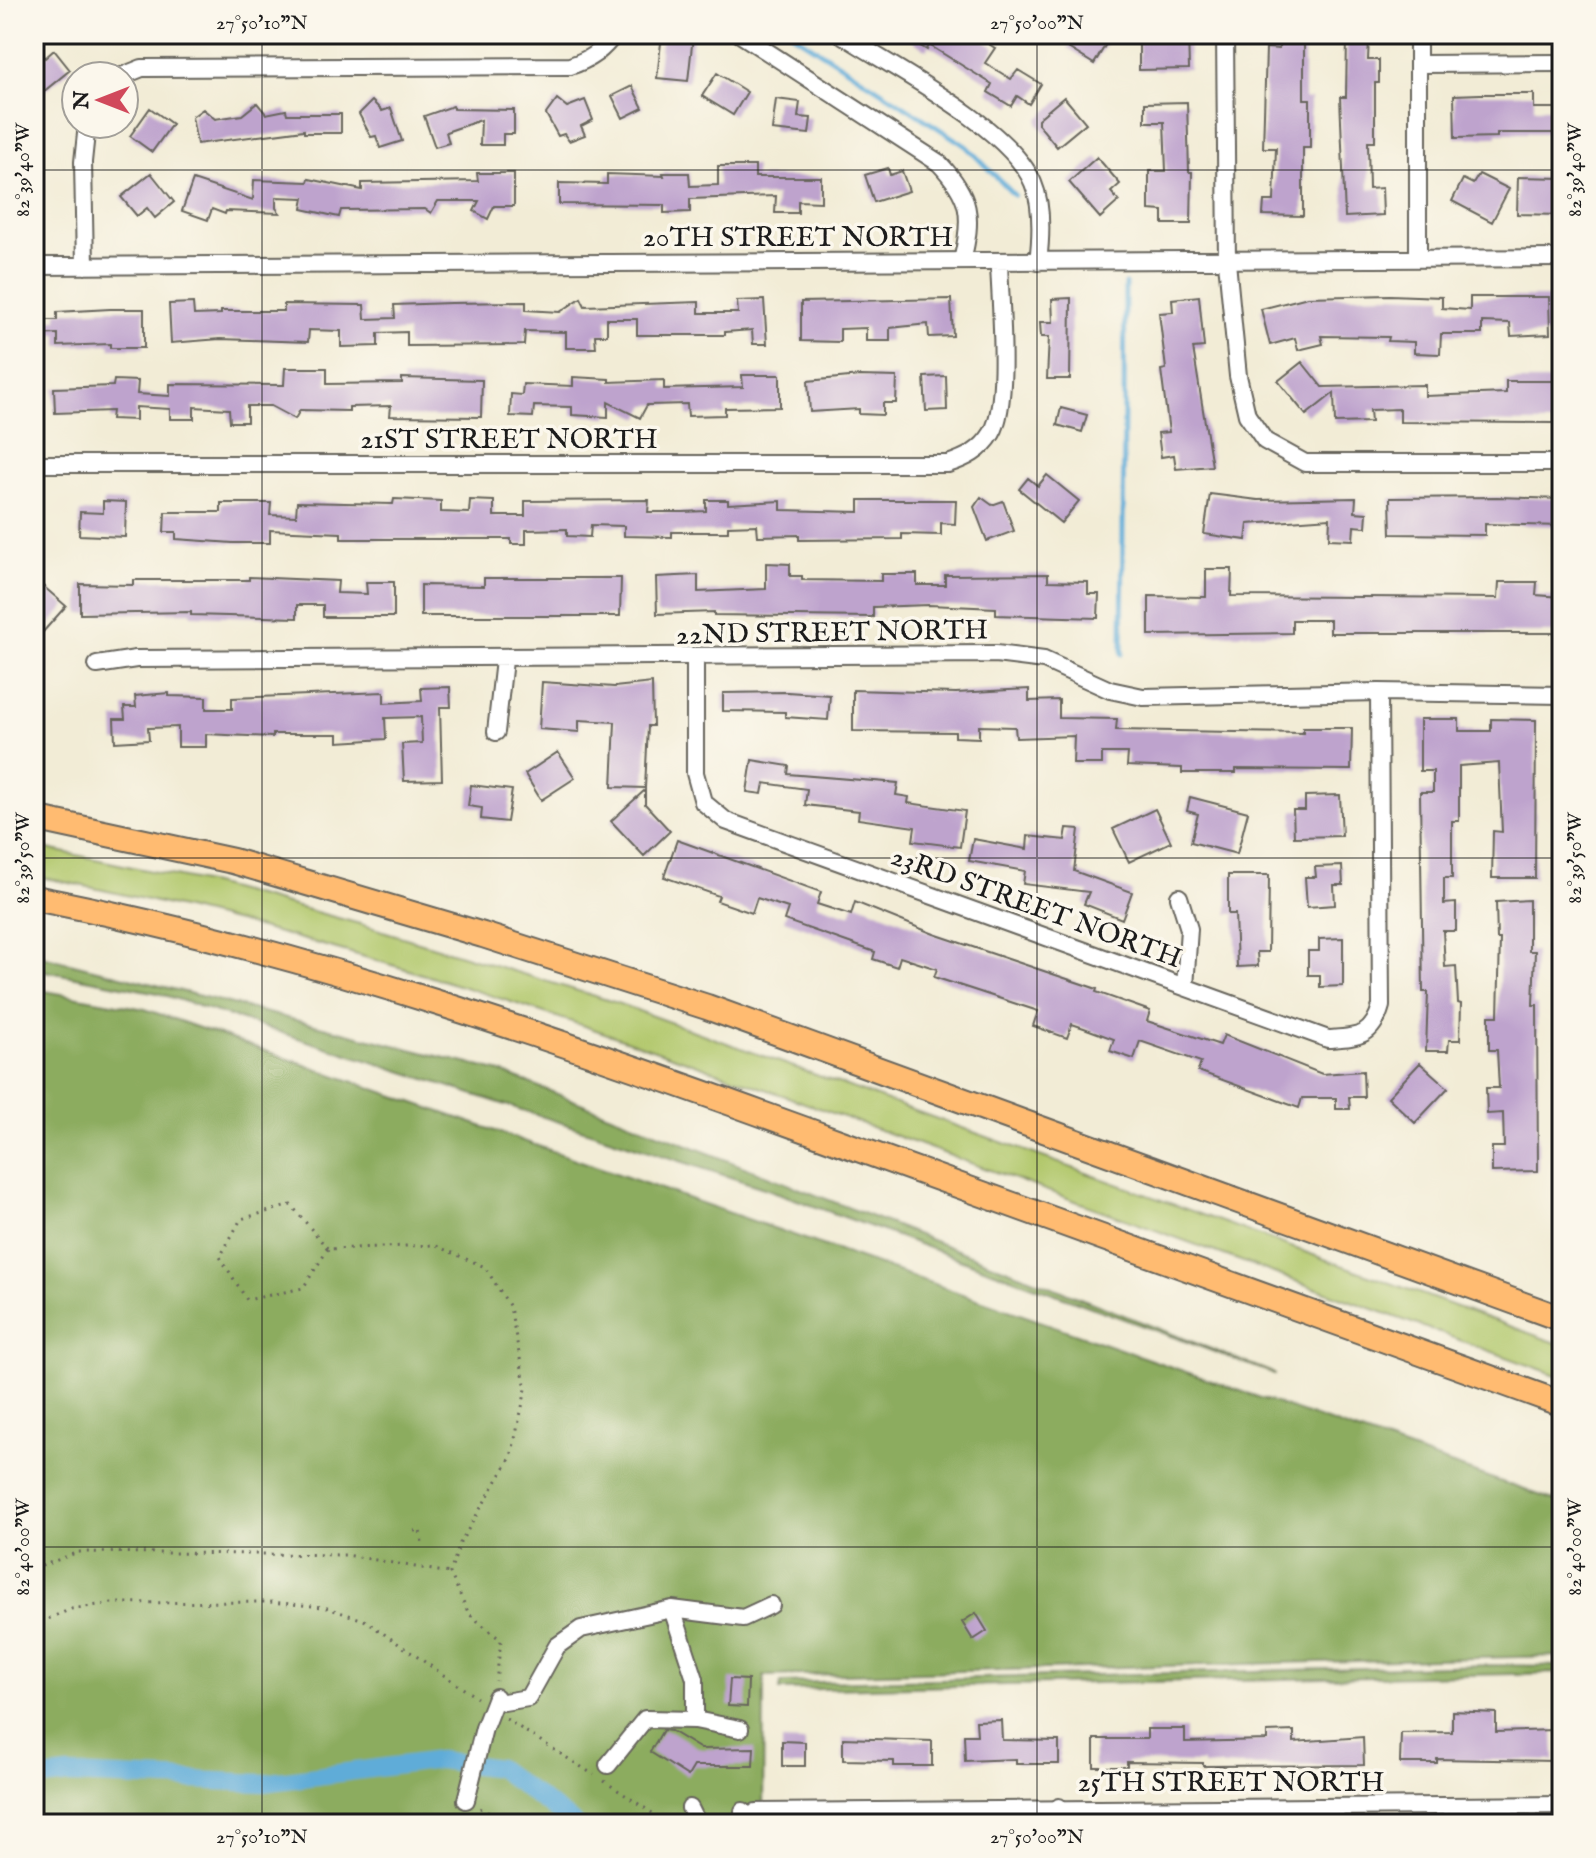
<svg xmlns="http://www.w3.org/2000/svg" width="1596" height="1858" viewBox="0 0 1596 1858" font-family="'IM FELL English',serif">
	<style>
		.green { fill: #b1c76b; stroke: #667244; stroke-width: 2 }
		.forest { fill: #8cac5f; stroke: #54643e; stroke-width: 2 }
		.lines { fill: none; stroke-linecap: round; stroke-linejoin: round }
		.stream { stroke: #5facd8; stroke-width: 5 }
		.canal { stroke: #5facd8; stroke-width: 18 }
		.building { fill: #bea3cd }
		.minor-casing { stroke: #67655d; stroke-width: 20 }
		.highway-casing { stroke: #67655d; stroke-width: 28 }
		.path { stroke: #67655d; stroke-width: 3; stroke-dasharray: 2 6; stroke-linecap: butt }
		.minor { stroke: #fff; stroke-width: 16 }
		.highway { stroke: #ffbb71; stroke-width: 24 }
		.ticks { fill: none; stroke: #1c1c1c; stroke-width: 2; stroke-opacity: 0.45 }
		.labels { text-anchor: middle; stroke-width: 7; stroke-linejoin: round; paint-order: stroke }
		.street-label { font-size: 28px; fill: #1c1c1c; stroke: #fbf7ec }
		.neatline { fill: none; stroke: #1c1c1c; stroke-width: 3 }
		.ticks-label { font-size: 20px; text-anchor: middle; fill: #1c1c1c }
	</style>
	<rect width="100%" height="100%" fill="#fbf7ec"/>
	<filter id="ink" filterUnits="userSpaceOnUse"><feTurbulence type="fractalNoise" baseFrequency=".0125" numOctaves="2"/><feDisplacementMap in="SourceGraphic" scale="16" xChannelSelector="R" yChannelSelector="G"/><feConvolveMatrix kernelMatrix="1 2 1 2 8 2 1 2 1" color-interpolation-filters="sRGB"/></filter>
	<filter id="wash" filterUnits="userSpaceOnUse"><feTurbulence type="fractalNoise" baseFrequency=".006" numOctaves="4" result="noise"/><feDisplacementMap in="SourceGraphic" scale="32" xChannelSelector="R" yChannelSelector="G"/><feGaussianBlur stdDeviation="1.8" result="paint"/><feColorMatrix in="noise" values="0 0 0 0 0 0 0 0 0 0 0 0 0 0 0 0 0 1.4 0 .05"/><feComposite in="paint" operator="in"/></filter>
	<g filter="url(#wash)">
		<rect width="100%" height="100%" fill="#f2ecd6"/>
		<!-- green -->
		<path class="green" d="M34,846L212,884L360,924L614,1002L1562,1345V1377C1336,1296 1111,1214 885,1132C606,1031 326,932 34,876Z"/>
		<!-- forest -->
		<path class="forest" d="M34,954L501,1072L1275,1374L767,1189L158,993L34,969Z
			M34,989L145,1009L1562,1503V1656L764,1676L763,1824H34Z
			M1488,1665L1562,1666V1673L780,1690L781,1683Z"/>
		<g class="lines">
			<!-- stream -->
			<path class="stream" d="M793,34L966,146L1014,195
				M1122,654L1125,284"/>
			<!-- canal -->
			<path class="canal" d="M34,1779L69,1775L263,1783L439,1760L498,1768L575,1824"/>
		</g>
		<g id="blocks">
			<!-- building -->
			<path class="building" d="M662,34L693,36L688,81L657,78Z
				M901,34H973L995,48L985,63L1011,79L1018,70L1041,84L1029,104L1017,96L1011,106L988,92L992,84L929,45L927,50Z
				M1076,34H1112L1094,64L1068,48Z
				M1188,34L1189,69L1139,70V35Z
				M1279,37H1304V99H1310V148H1303V216L1263,215L1264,201H1274L1276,148H1263L1266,48L1279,49Z
				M1347,37H1369L1368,60H1379V83H1375V142H1368L1369,189L1382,188L1383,215L1345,217L1340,97H1346Z
				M34,44L45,58L54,50L70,70L43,92L34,82Z
				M717,73L747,92L733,115L702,96Z
				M632,86L643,108L623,118L612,96Z
				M1480,94H1534V108H1562V133H1497V137L1455,138L1454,95Z
				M1064,97L1086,123L1057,147L1038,124V119Z
				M557,99L567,107L585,100L593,120L581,126L585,135L569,141L564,134L558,136L546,114Z
				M776,99L800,102L798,117L811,118L809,134L772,130Z
				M372,101L382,111L391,108L402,141L380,148L376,136L371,137L359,114Z
				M1187,102L1189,172H1192L1191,224H1163V211L1149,210V171H1166L1164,122H1145V103Z
				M257,103L266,114L286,110L287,114H341V133H304V130L197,144L192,117L203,109L215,119L242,115Z
				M453,106L454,109L514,110V134H503V145H480L481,120L446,132L449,143L435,147L424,116Z
				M150,108L172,124L152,152L130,136Z
				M1097,157L1120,184L1111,192L1119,201L1100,218L1069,182Z
				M718,166H755V177H821V202L798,201V213H775L776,196L690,199V212L664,213V205L559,204V183L607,184V174L664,176L663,173H689L690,186L718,185Z
				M888,168L890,175L902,171L909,191L874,202L865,175Z
				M151,173L174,202L155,218L147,208L137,216L121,197Z
				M477,173H514V206H494L488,219L474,211L479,201H438L431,213L425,209L341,210L339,217L302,209L304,198L276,197V208L280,213L226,211L225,214L212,209L208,220L182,211L193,180L253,200L254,180L308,182L309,179L362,190V183L478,181Z
				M1479,174L1509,189L1492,222L1452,201L1463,179L1473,184Z
				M1518,177L1562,178V215L1517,214Z
				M1390,295L1442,297V308L1470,310V297H1549L1550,334L1511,336L1510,323L1482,322V334H1441L1440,354L1414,353V342L1388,341L1389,337L1321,336L1323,344L1298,350L1295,338L1270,345L1261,309L1308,297Z
				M1199,296L1204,347L1193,348L1212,466L1176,469L1174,455L1161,457L1158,433L1169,432L1161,370L1166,369L1159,313L1173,312L1172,299Z
				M581,298L585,306L699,302V313H738L737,301L764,300L767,344H753L752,330L725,332V335H637V319H607V335H595L596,348H566V332L525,331L524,345L407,346V332L378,333V346L341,347V331L309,330L308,342L220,339L171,343L169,304L193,303L194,315L221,314V311H284V304L364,305L365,319L395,318L394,305L451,303L526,302V310L560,312Z
				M1071,298L1070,379H1047L1049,337H1041L1040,322H1053L1052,299Z
				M951,299L953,336L929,337L928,324L890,328V341H866V328L840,329V342L801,341V302Z
				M110,309H144V348H110V344L58,346V334L34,335V320H57V312Z
				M1302,362L1322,387L1425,385V396L1506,393V381H1554V423L1400,422V409L1370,410L1371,422L1335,423L1334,393L1306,415L1278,381Z
				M285,368H327V384L402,383V378L482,380L481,417L390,416L391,406L349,407V411L300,410L295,419L271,406H247V422H230L229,409L194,407V419H170V409L136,407V420L111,419L112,411L55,413L54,388L113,386L114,380L138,381L137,394L170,396V384L284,385Z
				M742,375H780V407L725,408V415L688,416L687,404L647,405L640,418L608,402V417L572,415V407L534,406L533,417L510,416L511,394L522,395L523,384L573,386V377L609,379V382L664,380V389L743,387Z
				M860,376L897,377L896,403H883V415L859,414V409L810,412L808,381Z
				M946,376L947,410L926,411L924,377Z
				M1061,408L1087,415L1082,432L1057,425Z
				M1047,475L1079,501L1061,523L1019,489L1028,478L1038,486Z
				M1210,494L1258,500L1356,498L1355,512L1367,513L1366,527L1354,526L1353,540L1329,539L1330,518L1248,524L1246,540L1204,534Z
				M981,497L992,505L1003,501L1014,531L987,541L974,507Z
				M1497,497L1562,499V526L1485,524V535L1391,534L1390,498Z
				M394,499L441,501V512L469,513L470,500L494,501V516H525V501L649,500L648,512H683L706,511V500H728V504L781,501V510L859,512V500H956L955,524L941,523V535L902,534V539L799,540V535L758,536L757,525L728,526V532H672V537L624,536V526L591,525L590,537L567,536V529L526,530V544H511V539H341V533L270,530V543H233L176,539V532H164L165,512H221V503H271L270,515L296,516L297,502L393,504Z
				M103,501L126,502L125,537L79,535L80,512L103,513Z
				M766,563L790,564V576H802V580L881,581V574H917V585H945V575L1048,574V581L1088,582V594H1099L1098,618L996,615V608L929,605L873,607V617L714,615V612L657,614L656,577L698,575V592L766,589Z
				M1206,569H1232L1231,596L1498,598L1499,582H1537L1536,595L1562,597V633H1330V620H1292V633L1149,635V596L1206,597Z
				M249,577L338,581L337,593L367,594L366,582H394V617H323V605H297V618L191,615V612L80,614V584L133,585V580H249Z
				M484,578H621L620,616H421V585L484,586Z
				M43,586L66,606L34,642V596Z
				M542,682L614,687L652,683L653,726H648L645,788L612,787L615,722L579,720V732L539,729Z
				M450,687L451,707H440L442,780L404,781L402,744L422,743L421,717L385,718L386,739L338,742V734H273V737L206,734V747H178V727L148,728L149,740L115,742L114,719H125L124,707H136L135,696L169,693V696L206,697V709H232V698L384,692V703L422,701L421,688Z
				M1029,689V701L1059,700V718L1117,719L1116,730L1303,733V728H1352L1351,770L1236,769V773H1182V768L1127,766L1128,753H1102V764H1073L1074,736L1016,738L1015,727L979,726V738L955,737V732L853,731V690L956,693Z
				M787,692L830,695L828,720L785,717V712L723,711V693Z
				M1420,719H1459V731H1491V719L1536,720L1535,878H1492L1493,831L1502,832L1499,763L1459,766V821H1452V878H1444V904L1456,903V931H1443L1445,967L1456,966L1458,1003L1461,1004L1460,1040H1449L1448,1051H1426L1428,992H1423L1420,792H1433V771H1420Z
				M558,752L575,778L541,800L525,774Z
				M752,760L789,766L788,774L898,783L896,795L909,797L908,803L965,811L960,847L913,841L915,827L858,819L859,811L805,805L807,789L764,783L762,794L747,792Z
				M471,785L512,790L507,822L481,819L482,808L468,806Z
				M645,790V804L670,831L644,856L611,821Z
				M1340,795L1342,836L1294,837L1293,810H1305V796Z
				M1190,797L1248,812L1237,854L1191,842L1198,814L1187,811Z
				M1155,809L1171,842L1129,862L1113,829Z
				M1067,828L1079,829L1074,871L1132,892L1122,919L1084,904L1089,892L1023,884L1025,871L969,861L973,839L1027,849L1028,836L1065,840Z
				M677,840L821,892L817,904L851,915L855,902L934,934L1097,989L1096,992L1150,1011L1147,1021L1220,1045L1224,1035L1322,1074L1363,1071L1364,1097H1349L1350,1109H1336V1098H1302L1299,1108L1198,1071L1201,1062L1140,1041L1134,1059L1110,1051L1114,1039L1084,1028L1072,1024L1067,1038L1033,1026L1038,1011L934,977L937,969L900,957L897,967L873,959L875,952L784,920L788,908L757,898L752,913L717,901L719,896L664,877Z
				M1342,866L1343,885H1334L1335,905L1307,907L1305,877H1316L1315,867Z
				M1228,875H1269L1268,952H1257L1258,966L1237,967L1235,914H1228Z
				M1529,900V951H1535L1533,1005H1537L1538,1171L1492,1172V1147H1504L1503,1113L1487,1114L1486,1088H1499L1497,1050H1489V1016H1498L1500,939H1497L1496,902Z
				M1343,938V986L1320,987V975H1308V951H1319V939Z
				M1420,1063L1448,1088L1415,1123L1388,1097Z
				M976,1613L987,1631L973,1640L962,1622Z
				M730,1679L748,1680L747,1707L728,1706Z
				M1452,1711L1496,1713V1732L1553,1730L1554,1761L1437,1759V1763H1400L1401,1733L1452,1732Z
				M1001,1720L1002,1740L1059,1741V1764H1016V1759L965,1761L964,1735H977L976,1721Z
				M1147,1729H1185V1742L1267,1740V1732L1294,1731V1742L1363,1737L1364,1765L1203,1766V1763L1127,1762V1767H1094V1739H1147Z
				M663,1730L671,1731L701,1749L754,1748L753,1766H694L688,1776L650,1752Z
				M843,1738L932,1741V1766H894V1761L843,1760Z
				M782,1741L805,1742V1766H782Z"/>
		</g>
	</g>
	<g filter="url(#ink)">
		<use href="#blocks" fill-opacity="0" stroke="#67655d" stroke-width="2"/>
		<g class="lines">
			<!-- minor casing -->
			<g class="minor-casing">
				<path id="minor" d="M740,34L939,163C971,197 973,216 962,261
					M841,34C893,68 1010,127 1033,183C1043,206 1041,238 1038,262
					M1225,34L1227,262L1238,376L1247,415L1265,441L1305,463H1562
					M1419,64L1562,63
					M122,76L142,68L570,66C589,60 603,51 614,34
					M1418,259V34
					M34,266L1562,258
					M85,266L83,162L87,124
					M34,464H948C966,458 981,451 992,433C1010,402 1000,302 999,262
					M695,658V773L703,802L726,821L1328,1039C1357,1037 1372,1038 1381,1006L1379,692
					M97,665L136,659L996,654L1044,660L1110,690L1143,697L1379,692L1562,695
					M496,732L504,660
					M1179,897L1189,929L1185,987
					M672,1609L695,1679V1720L740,1729
					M504,1702L528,1698L557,1646L581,1629L672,1609L743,1618L771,1605
					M608,1765L645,1719L695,1720
					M466,1800L484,1728L496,1697
					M1059,1807V1824
					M690,1808L698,1824
					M743,1811V1824
					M756,1812L1562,1805"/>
			</g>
			<!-- highway casing -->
			<g class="highway-casing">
				<path id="highway" d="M34,818L233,861L483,935L707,1007L1562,1319
					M34,898C310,951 575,1046 839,1142C1080,1229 1321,1316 1562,1404"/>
			</g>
			<!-- path -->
			<path class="path" d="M328,1249L303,1288L247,1300L220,1257L241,1219L291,1205L328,1249L434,1245L485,1267L510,1307L526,1389L511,1457L460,1543L450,1573L469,1614L501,1640L496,1681
				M414,1531L420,1530L422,1542
				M34,1569L78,1552L347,1555L450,1573
				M34,1625L71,1609L112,1603L269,1602L324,1607L364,1620L477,1698
				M506,1719L594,1775
				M604,1781L666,1822H680
				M480,1808L509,1824
				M712,1822H728"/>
			<!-- minor -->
			<use href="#minor" class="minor"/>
			<!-- highway -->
			<use href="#highway" class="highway"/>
		</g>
	</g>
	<!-- ticks -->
	<path class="ticks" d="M262,34V1824M1037,34V1824M34,170H1562M34,858H1562M34,1547H1562"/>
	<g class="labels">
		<!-- street labels -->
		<g class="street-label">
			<text x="798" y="246">20TH STREET NORTH</text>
			<text x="509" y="448">21ST STREET NORTH</text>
			<text transform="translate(832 631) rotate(-1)" y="10">22ND STREET NORTH</text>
			<text transform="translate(1037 906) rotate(20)" y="10">23RD STREET NORTH</text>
			<text x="1231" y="1791">25TH STREET NORTH</text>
		</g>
	</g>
	<!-- margin -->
	<rect width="1596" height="1858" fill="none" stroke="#fbf7ec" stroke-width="88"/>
	<!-- north arrow -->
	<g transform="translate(100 100) rotate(270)"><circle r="38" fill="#fbf7ec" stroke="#a29f99" stroke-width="2"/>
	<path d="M0-6L14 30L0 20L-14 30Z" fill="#d1495b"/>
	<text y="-12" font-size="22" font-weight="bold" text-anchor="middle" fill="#1c1c1c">N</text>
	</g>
	<rect x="44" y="44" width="1508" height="1770" class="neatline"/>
	<g class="ticks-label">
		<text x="262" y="29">27°50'10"N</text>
		<text x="1037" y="29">27°50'00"N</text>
		<text transform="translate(1574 170) rotate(-90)" y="7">82°39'40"W</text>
		<text transform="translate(22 170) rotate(-90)" y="7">82°39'40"W</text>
		<text transform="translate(1574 858) rotate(-90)" y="7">82°39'50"W</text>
		<text transform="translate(22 858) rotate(-90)" y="7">82°39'50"W</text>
		<text transform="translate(1574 1547) rotate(-90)" y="7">82°40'00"W</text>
		<text transform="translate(22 1547) rotate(-90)" y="7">82°40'00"W</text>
		<text x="262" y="1843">27°50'10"N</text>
		<text x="1037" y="1843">27°50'00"N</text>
	</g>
</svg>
